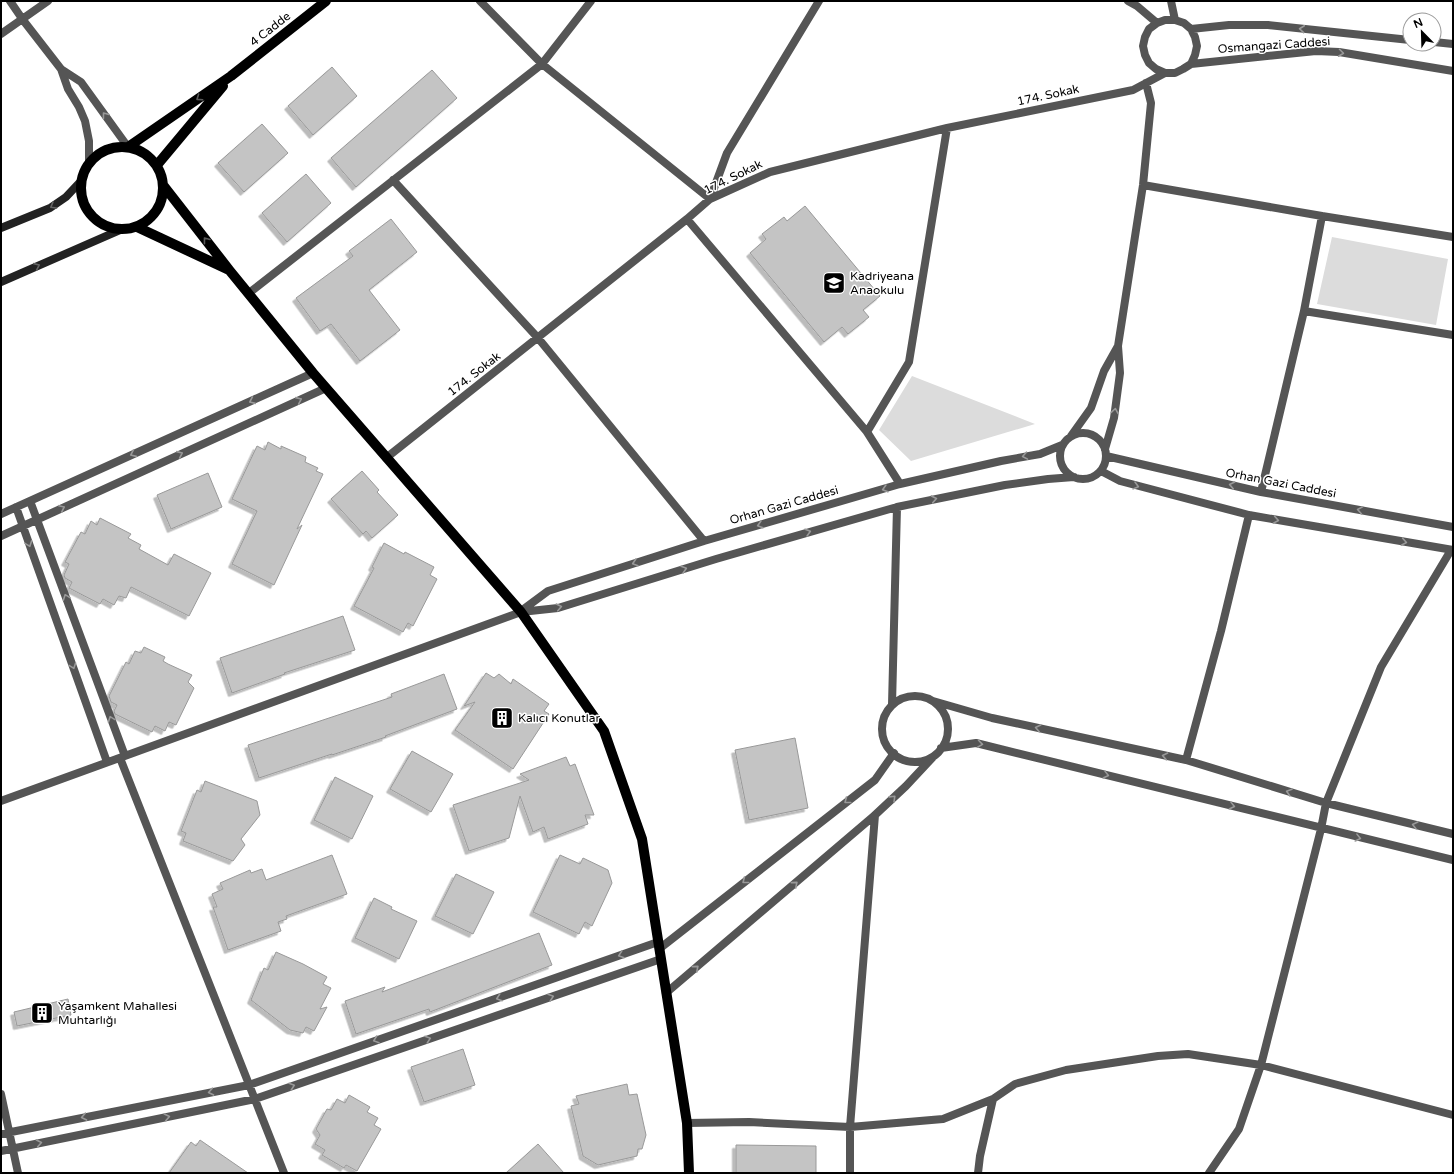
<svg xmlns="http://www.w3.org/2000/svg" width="1454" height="1174" viewBox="0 0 1454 1174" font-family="'Varela Round',sans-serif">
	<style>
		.green { fill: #dcdcdc }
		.building { fill: #c4c4c4; stroke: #999; filter: url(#shadow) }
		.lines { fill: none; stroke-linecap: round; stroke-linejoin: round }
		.minor { stroke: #555; stroke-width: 8 }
		.secondary { stroke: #222; stroke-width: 8 }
		.primary { stroke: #000; stroke-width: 10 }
		.oneway { stroke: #999 }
		.oneway2 { stroke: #595959 }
		.oneway3 { stroke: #646464 }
		.labels { text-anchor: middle; stroke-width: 3; stroke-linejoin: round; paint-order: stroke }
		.street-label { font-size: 12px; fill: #000; stroke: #fff }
		.poi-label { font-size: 12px; fill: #000; stroke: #fff; text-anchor: start }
	</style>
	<defs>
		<filter id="shadow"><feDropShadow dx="-3.5" dy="3.5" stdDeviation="0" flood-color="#0004"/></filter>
	</defs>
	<rect width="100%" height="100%" fill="#fff"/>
	<!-- green -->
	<path class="green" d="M1332,237L1448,259L1436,325L1317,304Z
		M912,376L1035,424L911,461L879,430Z"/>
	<!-- building -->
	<path class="building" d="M332,67L357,96L313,135L288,106Z
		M432,70L457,98L356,187L331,158Z
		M262,124L288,153L244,192L218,163Z
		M306,174L331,203L287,242L262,213Z
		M805,206L880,296L863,310L869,317L848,334L842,327L824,342L750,253L766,239L762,234L784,217L787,221Z
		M391,219L417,252L369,290L400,330L360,361L331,324L320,331L296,298L353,256L349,251Z
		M268,442L281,449V446L306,457L305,462L318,468L316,471L323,474L297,529L302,525L274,585L232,564L257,511L232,499L257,446L265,450Z
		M362,471L379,490L377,492L398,515L372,538L366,531L363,534L331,499Z
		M208,473L222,507L171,529L157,495Z
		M100,518L131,534L128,538L141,545L139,549L168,565L174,554L211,573L189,616L131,587L126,598L119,596L114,605L103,599L100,604L69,588L72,582L65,578L64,575L69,564L65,562L81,532L85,534L91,521L97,525Z
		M384,543L404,554L405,552L434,567L430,575L437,579L413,626L408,623L403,632L354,606L374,568L372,567Z
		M343,616L355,650L284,673L285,674L232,693L220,658Z
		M144,647L165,657L163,661L168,664L192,675L188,682L194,688L176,725L169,722L165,731L155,726L152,732L115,714L114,711L117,705L111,702L109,696L126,662L129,664L135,651L141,653Z
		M486,673L494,678L499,674L511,684L513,679L549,704L544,711L549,714L513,769L455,730L475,702L464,706Z
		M444,674L457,709L385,736L386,737L332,755V754L259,778L248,745L392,697L391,694Z
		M795,738L808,808L749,820L735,750Z
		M412,751L453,774L431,812L390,789Z
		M566,757L570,766L575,764L594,815H585L588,824L548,839L544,827L533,832L520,796L509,838L469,851L453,805L529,780L520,774Z
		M335,777L373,796L352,839L314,820Z
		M205,781L257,801L260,815L241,839L245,845L233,861L183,841L186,833L181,831L197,790L201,792Z
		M332,855L347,894L286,916L287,919L278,922L281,931L228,950L213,907H217L212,894L223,889L220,883L250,870L251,873L262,869L266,880Z
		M560,855L580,864L583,858L608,870L612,883L592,926L585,922L579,934L533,912Z
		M456,874L494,892L473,934L435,916Z
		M374,898L392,907L391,909L417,921L399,959L355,938Z
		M539,933L552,965L430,1012L429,1009L356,1034L345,1001L385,987L382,992Z
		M276,952L303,964L327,977L323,984L331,988L320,1009L327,1007L314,1031L306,1027L303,1033L290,1030L251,1000L264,968L268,970Z
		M68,999L71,1015L17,1026L14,1012Z
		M463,1049L475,1085L424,1102L411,1067Z
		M627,1084L629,1095L637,1094L646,1135L642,1149H638L637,1156L598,1165L583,1156L571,1106L579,1104L576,1096Z
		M349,1095L370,1107L367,1112L378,1118L374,1125L381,1129L357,1171L346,1165L344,1168L322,1155L325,1150L315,1144L320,1135L316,1129L327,1109L331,1110L337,1099L345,1103Z
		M200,1140L248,1173H169L191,1142L196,1146Z
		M538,1144L564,1173H506Z
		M736,1145L816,1146V1173H736Z"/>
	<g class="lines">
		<!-- minor -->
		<path class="minor" d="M10,1L23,20L61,69
			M480,1L542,64L710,199L727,153L819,1
			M1128,1L1137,6L1157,23
			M1171,1L1175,20
			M1191,29L1229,25H1268L1410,40
			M1,34L48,1
			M1434,42L1453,44
			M1191,64L1316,51L1339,52L1453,71
			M89,164V141L85,121L79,107L68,89L61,69L81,82L128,147
			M393,180L538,338L704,541
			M1143,185L1322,216L1304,311L1261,492
			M1322,216L1453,237
			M687,219L867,432L900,484
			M249,293L542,64L591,1
			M1304,311L1453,335
			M1118,346L1143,185L1151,103L1146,83
			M867,432L909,362L947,128
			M1060 456a23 23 0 1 1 46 0a23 23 0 1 1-46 0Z
			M1071,436L1091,408L1104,371L1118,346L1120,373L1114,418L1105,449
			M1106,456L1261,492L1453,527
			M386,458L687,219L710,199L770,172L947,128L1133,90L1165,73H1175L1183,69L1191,64L1195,55L1197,46L1195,37L1191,29L1184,23L1175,20H1165L1157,23L1149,29L1145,37L1143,46L1145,55L1149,63L1156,69L1165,73
			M1101,471L1120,481L1249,515L1453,550
			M30,501L125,756
			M16,507L107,762
			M1,514L313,373
			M1,536L326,388
			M521,611L548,591L704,541L900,484L1001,461L1040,454L1062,445
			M882 729a33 33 0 1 1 66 0a33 33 0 1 1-66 0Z
			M933,701L992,718L1186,760L1326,803L1453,834
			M892,705L897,507
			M941,748L976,743L1453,860
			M120,758L284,1173
			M1186,760L1221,631L1249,515
			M1,801L521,612L558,608L716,559L897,507L1005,485L1048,479L1074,477
			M659,949L875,780L894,753
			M666,993L875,815L906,786L934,756
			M1,1094L18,1173
			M687,1123L749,1122L850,1127L943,1119L993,1099
			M1,1134L249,1085L658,942
			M1,1151L255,1099L661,959
			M850,1173V1127L875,815
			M978,1173L980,1156L993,1099L1015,1084L1066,1070L1158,1056L1188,1054L1261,1065L1321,829L1326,803L1381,667L1451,550
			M1209,1173L1239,1129L1261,1065L1453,1115"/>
		<!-- secondary -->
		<path class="secondary" d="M1,228L50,208L66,197L82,180
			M1,282L120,230"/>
		<!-- primary -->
		<path class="primary" d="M81 188a41 41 0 1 1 82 0a41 41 0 1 1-82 0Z
			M128,147L231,76L326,1
			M157,165L223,86
			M163,185L230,271L313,373L521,612L604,731L642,839L687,1123L689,1173
			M137,227L229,270"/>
	</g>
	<!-- one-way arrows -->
	<defs><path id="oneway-chevron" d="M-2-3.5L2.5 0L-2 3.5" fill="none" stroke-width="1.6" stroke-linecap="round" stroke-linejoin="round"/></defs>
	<g class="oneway">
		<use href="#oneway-chevron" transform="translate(1302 29) rotate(-174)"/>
		<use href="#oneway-chevron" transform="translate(1341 53) rotate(7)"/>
		<use href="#oneway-chevron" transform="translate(105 115) rotate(-127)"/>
		<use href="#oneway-chevron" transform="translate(299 400) rotate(-24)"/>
		<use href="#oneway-chevron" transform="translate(252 401) rotate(156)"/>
		<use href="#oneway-chevron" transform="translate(1115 411) rotate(-81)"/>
		<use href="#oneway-chevron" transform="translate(133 454) rotate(156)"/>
		<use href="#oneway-chevron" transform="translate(180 454) rotate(-24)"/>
		<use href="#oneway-chevron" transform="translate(1025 456) rotate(170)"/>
		<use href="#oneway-chevron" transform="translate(1232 485) rotate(-167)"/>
		<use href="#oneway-chevron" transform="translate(1136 486) rotate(15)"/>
		<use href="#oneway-chevron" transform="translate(885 489) rotate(164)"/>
		<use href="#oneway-chevron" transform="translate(934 499) rotate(-11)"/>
		<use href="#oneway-chevron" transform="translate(62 508) rotate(-25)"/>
		<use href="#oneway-chevron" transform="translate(1360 510) rotate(-170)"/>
		<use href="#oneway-chevron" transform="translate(1276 520) rotate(10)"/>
		<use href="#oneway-chevron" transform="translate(760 525) rotate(164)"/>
		<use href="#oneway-chevron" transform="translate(808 532) rotate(-16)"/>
		<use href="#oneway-chevron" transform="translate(1404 542) rotate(10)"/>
		<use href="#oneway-chevron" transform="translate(29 544) rotate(70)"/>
		<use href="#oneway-chevron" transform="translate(635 563) rotate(162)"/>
		<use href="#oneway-chevron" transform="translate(684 569) rotate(-17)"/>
		<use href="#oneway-chevron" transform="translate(66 597) rotate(-110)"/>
		<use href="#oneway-chevron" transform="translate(559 607) rotate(-13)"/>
		<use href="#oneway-chevron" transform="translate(73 666) rotate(70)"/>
		<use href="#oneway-chevron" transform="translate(111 719) rotate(-110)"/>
		<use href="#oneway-chevron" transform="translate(1038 728) rotate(-168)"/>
		<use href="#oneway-chevron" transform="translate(980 744) rotate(8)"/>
		<use href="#oneway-chevron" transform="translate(1165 756) rotate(-168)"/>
		<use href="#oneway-chevron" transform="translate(1106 775) rotate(14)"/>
		<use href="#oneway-chevron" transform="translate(1289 792) rotate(-163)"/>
		<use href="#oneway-chevron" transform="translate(893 798) rotate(-44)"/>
		<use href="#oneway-chevron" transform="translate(847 801) rotate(142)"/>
		<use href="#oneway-chevron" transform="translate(1232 806) rotate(14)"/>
		<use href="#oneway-chevron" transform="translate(1415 825) rotate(-166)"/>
		<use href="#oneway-chevron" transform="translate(1358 838) rotate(14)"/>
		<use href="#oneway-chevron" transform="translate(745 881) rotate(142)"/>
		<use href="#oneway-chevron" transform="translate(795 884) rotate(-40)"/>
		<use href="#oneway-chevron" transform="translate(621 955) rotate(161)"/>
		<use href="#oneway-chevron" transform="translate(696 968) rotate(-40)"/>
		<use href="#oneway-chevron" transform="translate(551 997) rotate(-19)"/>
		<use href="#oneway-chevron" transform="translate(499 998) rotate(161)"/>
		<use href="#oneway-chevron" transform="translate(428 1039) rotate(-19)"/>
		<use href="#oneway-chevron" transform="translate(376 1040) rotate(161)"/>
		<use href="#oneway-chevron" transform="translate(292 1086) rotate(-19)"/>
		<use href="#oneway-chevron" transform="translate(211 1092) rotate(169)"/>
		<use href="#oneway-chevron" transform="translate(84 1117) rotate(169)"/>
		<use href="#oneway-chevron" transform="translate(167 1117) rotate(-12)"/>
		<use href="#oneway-chevron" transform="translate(39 1143) rotate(-11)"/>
	</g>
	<g class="oneway2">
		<use href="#oneway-chevron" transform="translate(199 98) rotate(146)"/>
		<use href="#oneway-chevron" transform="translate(206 240) rotate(-128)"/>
	</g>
	<g class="oneway3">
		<use href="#oneway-chevron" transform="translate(53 206) rotate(150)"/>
		<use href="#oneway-chevron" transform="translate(37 266) rotate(-24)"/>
	</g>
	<!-- icons -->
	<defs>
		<g id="school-square" transform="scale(1.15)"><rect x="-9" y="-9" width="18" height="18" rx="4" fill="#000" stroke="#fff"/><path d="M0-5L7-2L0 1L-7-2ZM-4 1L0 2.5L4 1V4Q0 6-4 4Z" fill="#fff"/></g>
		<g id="building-square" transform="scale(1.15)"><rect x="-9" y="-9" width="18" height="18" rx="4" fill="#000" stroke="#fff"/><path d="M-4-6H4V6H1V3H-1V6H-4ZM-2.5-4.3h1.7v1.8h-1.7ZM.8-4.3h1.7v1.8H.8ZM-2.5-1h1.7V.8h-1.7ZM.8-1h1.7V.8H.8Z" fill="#fff"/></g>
	</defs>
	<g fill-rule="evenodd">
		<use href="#school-square" x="834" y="283"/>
		<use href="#building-square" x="502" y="718"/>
		<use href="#building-square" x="42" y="1013"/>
	</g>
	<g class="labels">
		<!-- street labels -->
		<g class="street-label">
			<text transform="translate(270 29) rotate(-38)" y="4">4 Cadde</text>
			<text transform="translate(1274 45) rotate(-4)" y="4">Osmangazi Caddesi</text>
			<text transform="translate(1048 95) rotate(-12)" y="4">174. Sokak</text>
			<text transform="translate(733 177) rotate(-26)" y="4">174. Sokak</text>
			<text transform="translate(474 374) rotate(-38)" y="4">174. Sokak</text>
			<text transform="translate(1281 483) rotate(11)" y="4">Orhan Gazi Caddesi</text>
			<text transform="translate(784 505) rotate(-16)" y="4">Orhan Gazi Caddesi</text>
		</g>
		<!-- poi labels -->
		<g class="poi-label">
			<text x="850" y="280">Kadriyeana<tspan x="850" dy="14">Anaokulu</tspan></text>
			<text x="518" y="722">Kalıcı Konutlar</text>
			<text x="58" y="1010">Yaşamkent Mahallesi<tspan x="58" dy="14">Muhtarlığı</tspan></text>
		</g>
	</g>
	<!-- border -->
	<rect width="1454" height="1174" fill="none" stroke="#000000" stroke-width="4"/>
	<!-- north arrow -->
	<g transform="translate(1422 32) rotate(337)"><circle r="19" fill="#ffffff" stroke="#999999"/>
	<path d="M0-3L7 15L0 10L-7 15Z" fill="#000000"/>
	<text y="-6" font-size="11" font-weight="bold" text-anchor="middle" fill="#000000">N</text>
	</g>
</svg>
